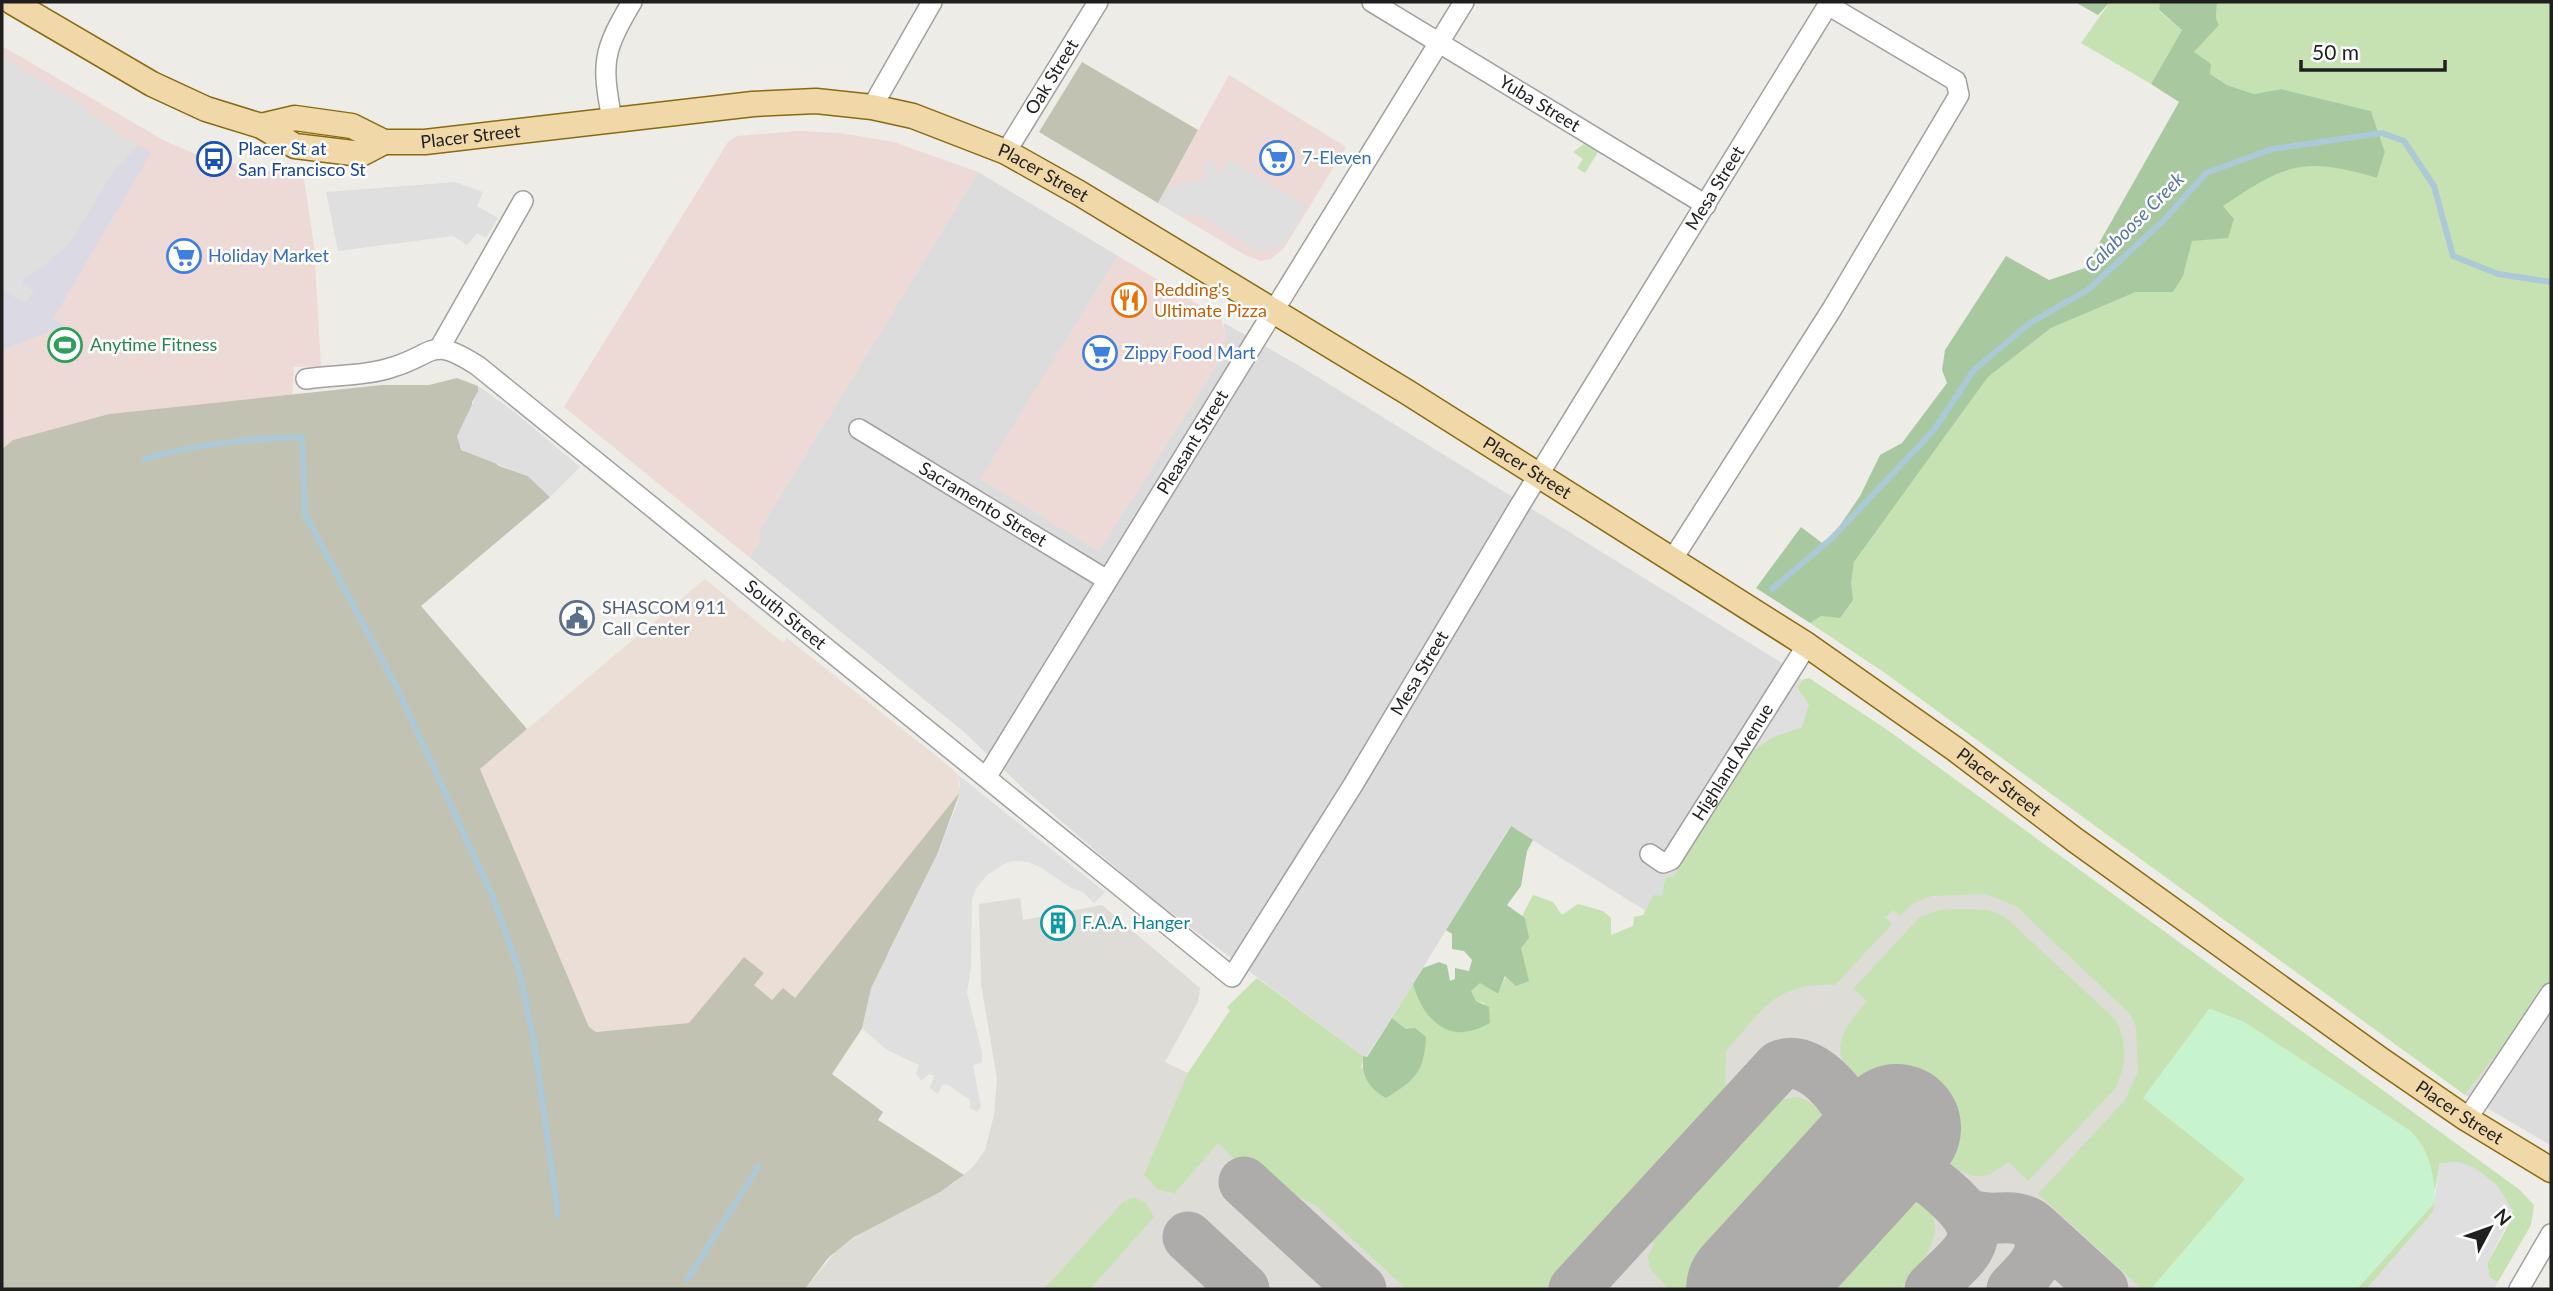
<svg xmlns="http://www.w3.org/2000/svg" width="2553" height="1291" viewBox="0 0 2553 1291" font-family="Lato,sans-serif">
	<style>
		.residential { fill: #dddcdc }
		.commercial { fill: #eddad7 }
		.military { fill: #eaded7 }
		.airport { fill: #dddcd7 }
		.construction { fill: #c1c2b2 }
		.grass { fill: #c6e2b2 }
		.forest { fill: #a8c9a0 }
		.park { fill: #c8f3cf }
		.parking { fill: #dfdfdf }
		.plaza { fill: #dbdae4 }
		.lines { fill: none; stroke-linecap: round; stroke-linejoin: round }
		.stream { stroke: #abc9d7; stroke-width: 6 }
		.taxiway { stroke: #aeacaa; stroke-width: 51 }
		.runway { stroke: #aeacaa; stroke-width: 128 }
		.minor-casing { stroke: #a0a0a0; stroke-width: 22 }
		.major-casing { stroke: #886b11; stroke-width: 27 }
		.minor { stroke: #fff; stroke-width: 19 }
		.major { stroke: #f1d8a8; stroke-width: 24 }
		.labels { text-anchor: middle; stroke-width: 5; stroke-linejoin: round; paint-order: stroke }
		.street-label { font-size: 18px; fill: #1f1f1f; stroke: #fff }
		.transit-label { font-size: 18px; fill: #164399; stroke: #fff; text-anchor: start }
		.shop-label { font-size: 18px; fill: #366cbe; stroke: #fff; text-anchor: start }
		.food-label { font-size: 18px; fill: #c56008; stroke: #fff; text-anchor: start }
		.leisure-label { font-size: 18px; fill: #27864d; stroke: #fff; text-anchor: start }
		.service-label { font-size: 18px; fill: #4e5e75; stroke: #fff; text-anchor: start }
		.culture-label { font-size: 18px; fill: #0d838f; stroke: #fff; text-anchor: start }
		.water-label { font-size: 19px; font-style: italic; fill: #5676a3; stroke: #fff }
	</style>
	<rect width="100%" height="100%" fill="#eeece6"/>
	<!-- residential -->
	<path class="residential" d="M978,172L1118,256L981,479L1099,551L1226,350L1224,323L1298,365L1800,674L1674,876L1665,878L1662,897L1654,896L1646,911L1510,826L1392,1018L1366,1057L1363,1056L1151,898L1025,790L964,732L749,557L758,545L760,529Z
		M2551,983V1144L2550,1145L2465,1095Z"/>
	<!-- commercial -->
	<path class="commercial" d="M2,46L163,140L200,156L304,179L314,246L321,366L294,367L292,396L109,414L13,440L2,449Z
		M1229,75L1346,147L1284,248L1271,259L1261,261L1245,255L1158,203Z
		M798,131L840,133L894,142L978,172L760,529L758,545L749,557L564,407L728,142L737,136Z
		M1118,256L1221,318L1226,337V350L1099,551L980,479Z"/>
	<!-- military -->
	<path class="military" d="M705,579L783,643L787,638L949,766L957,774L960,792L795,999L783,989L772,1000L754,985L764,973L744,957L690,1023L596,1032L589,1027L480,769Z"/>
	<!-- airport -->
	<path class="airport" d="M1812,722L2150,966L2151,1289H805L836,1251L864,1231L954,1183L973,1167L985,1150L994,1115L997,1078L981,984L979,904L1020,898L1023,920L1102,905L1200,988L1198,1002L1165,1062L1188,1073L1230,1010L1499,1163Z"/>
	<!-- construction -->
	<path class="construction" d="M1082,62L1198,130L1158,203L1039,132Z
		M457,378L478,386V392L472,402V454L489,458L499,466L528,476L550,497L421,606L527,729L480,769L589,1027L596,1032L689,1023L744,957L764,973L754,985L772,1000L783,988L795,998L960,792L937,855L888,953L865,1024L832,1074L883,1112L878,1120L964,1175L940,1192L854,1237L828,1258L805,1289H2V449L13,440L109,414L382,385H429Z"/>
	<!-- grass -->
	<path class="grass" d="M2110,2H2160L2159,11L2182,30L2151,84L2081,43Z
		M2217,2H2551V983L2465,1095L1885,673L1810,623C1833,608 1850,588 1854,562L1988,377L2051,328L2136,292H2173C2184,275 2183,259 2191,242C2208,208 2273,169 2309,164C2331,161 2356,173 2377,178L2385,152L2371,111L2281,89L2254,94L2227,85L2210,74L2194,52L2216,19Z
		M1584,144L1598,152L1585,173L1577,168L1583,159L1573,152Z
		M1809,678L1886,729L2520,1190L2534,1205L2531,1225L2498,1282L2490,1278L2487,1264L2512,1218C2499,1173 2481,1174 2440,1163L2435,1190L2425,1152L2410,1131L2244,1022L2210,1009L2245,1180L2151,1289H2142L2038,1194L2125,1100L2138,1072L2136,1027L2130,1014L2016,906L1986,894L1931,896L1912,904L1900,916L1893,910L1885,917L1892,924L1835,985C1774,982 1763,1010 1726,1051L1725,1104L1555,1289H1406L1318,1207L1240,1165L1218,1143L1175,1193L1158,1190L1144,1175L1188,1073L1230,1011L1227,1007L1257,978L1363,1056L1361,1069L1406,1029L1392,1018L1413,984C1424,1020 1454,1047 1490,1023L1484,1003L1476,1001L1470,991L1480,982L1497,994L1521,948L1522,916L1533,895L1553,902L1562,915L1578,904L1603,911L1611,918V935L1633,926L1634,917L1643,915L1654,895L1662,896L1665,878L1674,876L1753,750L1773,737L1802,727L1807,702L1797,688L1802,680Z
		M1959,909L1989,910L2005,917L2115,1019C2128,1040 2127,1068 2114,1090L2028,1181L2008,1162C1987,1177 1983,1181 1958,1170L1845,1067C1831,1042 1851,1019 1867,1001L1853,989L1920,917L1940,910Z
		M1796,1097C1823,1104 1829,1121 1823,1147L1695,1283L1687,1289L1668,1288L1650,1269L1648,1256L1654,1245L1648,1238L1659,1228L1654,1221L1762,1104L1770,1107L1784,1099Z
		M1134,1197L1146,1203L1154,1217L1090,1289H1044L1123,1202Z
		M1898,1199C1909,1198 1916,1199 1925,1206C1952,1229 1917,1271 1900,1289H1810L1888,1205Z
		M2435,1202L2433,1212L2367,1289H2357Z"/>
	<!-- forest -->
	<path class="forest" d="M2075,2H2110L2098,15Z
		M2160,2H2217L2216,19L2219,25L2194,52L2211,64L2210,74L2227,85L2254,94L2281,89L2371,111L2385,152L2377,178C2303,156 2285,164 2223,206L2234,219L2228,238L2192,241L2183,276L2173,292H2136L2051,328L1988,377L1854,562L1851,582L1853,600L1840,618L1821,616L1810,623L1756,588L1801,527L1826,546L1860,496L1880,455L1902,443L1947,383L1942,370L1945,350L2006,256L2049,280L2085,268L2179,102L2151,84L2182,30L2159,10Z
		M1511,826L1533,840L1527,851L1521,886L1507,905L1525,918L1529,938L1521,948L1529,981L1516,986L1505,976L1498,994L1480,983L1471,991L1476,1001L1489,1007L1490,1023C1452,1046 1424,1023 1413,984L1423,968L1439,962L1447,965L1450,981L1455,979V968L1469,971L1472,960L1464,951L1452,949V934L1446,930Z
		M1392,1018L1406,1029L1415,1028L1426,1037C1424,1073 1415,1080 1386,1098C1369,1089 1361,1076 1363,1056L1367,1057Z"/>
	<!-- park -->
	<path class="park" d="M2209,1009L2244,1022L2409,1130C2429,1146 2435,1177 2435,1202L2357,1289H2151L2245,1179L2143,1098Z"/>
	<!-- parking -->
	<path class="parking" d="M2,57L87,108V113L138,145L70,242L43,267L23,279L34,291L24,303L7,292L5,296L2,295Z
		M1230,159L1307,207L1283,246L1259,252L1202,217L1188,214L1183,217L1158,203L1167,188L1205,178V162L1214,161L1218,174Z
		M455,182L483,192L477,206L498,218L486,238L477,233L467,245L453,236L338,251L326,192Z
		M478,386L512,410L580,467L550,497L528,476L461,450L457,436L478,392Z
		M1798,677L1802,680L1797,688L1809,704L1802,727L1773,737L1753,750Z
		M957,774L1105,892L1094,903L1083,892L1071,888L1040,867L1028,862L1015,861L1008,862L987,875L976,889L972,900L971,968L967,993L982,1052V1063L973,1065L981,1107L977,1112L970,1108V1100L947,1084L942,1085L938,1094L930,1088L934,1076L929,1074L921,1081L916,1073L919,1065L887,1050L862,1028L871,988L937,855L958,802L960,783Z
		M2459,1162L2475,1168L2497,1185L2513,1211L2487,1264L2490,1278L2498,1282L2494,1289H2367L2433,1212L2440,1163Z"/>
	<!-- plaza -->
	<path class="plaza" d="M138,145L151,153L53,319L65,326L2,350V295L5,296L6,292L24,303L27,301L34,291L23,284V279L43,267L70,242L114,171Z"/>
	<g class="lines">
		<!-- stream -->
		<path class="stream" d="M144,459C196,444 247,439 302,437L305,514L398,690L492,895L518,967L534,1041L558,1215
			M1772,589L1832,538L1934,430L1974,370L2030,323L2089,289L2165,219L2206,173L2272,149L2382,133L2404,141L2434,186L2453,256L2498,274L2551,282
			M687,1280L758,1167"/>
		<!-- taxiway -->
		<path class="taxiway" d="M1905,1170C1925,1174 1937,1185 1951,1198C1996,1240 1962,1255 1930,1289
			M1244,1182L1361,1289
			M1967,1213C1991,1226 2014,1208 2036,1228C2049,1255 2030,1270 2012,1289
			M2036,1228L2103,1289
			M1188,1237L1244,1289
			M1574,1289L1779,1066C1810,1052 1848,1099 1856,1125
			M1746,1289L1842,1184"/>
		<!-- runway -->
		<path class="runway" d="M1750,1289L1897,1128"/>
		<!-- minor casing -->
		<g class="minor-casing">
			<g id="minor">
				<path id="s1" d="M1372,2L1706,205"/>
				<path d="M872,107L932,2"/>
				<path d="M612,119C601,62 603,51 632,2"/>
				<path id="s2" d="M1006,152L1098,2"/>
				<path d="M439,349L523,201"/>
				<path id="s3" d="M306,379C334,375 367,376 393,367C436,354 430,335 478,366L1232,977L1353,785L1520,505L1828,5L1956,81L1959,95L1832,309L1672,560"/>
				<path id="s4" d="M859,429L1107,580"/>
				<path id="s5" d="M987,776L1464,2"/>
				<path id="s6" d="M1650,854L1663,863L1671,860L1807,645"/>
				<path d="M2467,1119L2551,993"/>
				<path d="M2519,1289L2551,1234"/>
			</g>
		</g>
		<!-- major casing -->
		<g class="major-casing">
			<g id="major">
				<path d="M12,2L152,84L206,109L261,126L295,146L361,154L384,142"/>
				<path id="s7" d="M261,126L295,118L352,126L384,142H425L753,104L816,101L872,107L913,116L1006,152L1079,193L1407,392L1807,645L1955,749L2075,840L2381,1060L2467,1119L2551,1170"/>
			</g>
		</g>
		<!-- minor -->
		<use href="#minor" class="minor"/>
		<!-- major -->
		<use href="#major" class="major"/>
	</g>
	<!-- icons -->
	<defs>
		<g id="supermarket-ring" transform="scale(1.75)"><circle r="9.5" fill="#fff" stroke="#3f7fe0" stroke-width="1.5"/><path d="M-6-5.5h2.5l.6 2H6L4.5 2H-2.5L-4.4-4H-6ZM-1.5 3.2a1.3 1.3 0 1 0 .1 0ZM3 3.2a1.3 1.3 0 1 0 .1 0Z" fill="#3f7fe0"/></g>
		<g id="bus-ring" transform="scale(1.75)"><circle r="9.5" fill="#fff" stroke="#1a4fb4" stroke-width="1.5"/><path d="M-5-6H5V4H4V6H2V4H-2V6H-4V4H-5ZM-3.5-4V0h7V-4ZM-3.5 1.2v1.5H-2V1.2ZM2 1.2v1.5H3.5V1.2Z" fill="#1a4fb4"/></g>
		<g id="restaurant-ring" transform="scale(1.75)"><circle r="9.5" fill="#fff" stroke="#e8710a" stroke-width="1.5"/><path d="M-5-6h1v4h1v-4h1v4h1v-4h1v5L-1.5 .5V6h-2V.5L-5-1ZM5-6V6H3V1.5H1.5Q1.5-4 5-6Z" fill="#e8710a"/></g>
		<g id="stadium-ring" transform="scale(1.75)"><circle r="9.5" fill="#fff" stroke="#2e9e5b" stroke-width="1.5"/><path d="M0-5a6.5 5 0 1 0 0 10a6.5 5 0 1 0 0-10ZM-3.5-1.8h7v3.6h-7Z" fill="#2e9e5b"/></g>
		<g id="civic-ring" transform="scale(1.75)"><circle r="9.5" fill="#fff" stroke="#5c6f8a" stroke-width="1.5"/><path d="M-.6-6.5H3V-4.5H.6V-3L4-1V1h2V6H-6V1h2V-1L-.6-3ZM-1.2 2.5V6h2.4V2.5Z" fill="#5c6f8a"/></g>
		<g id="building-ring" transform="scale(1.75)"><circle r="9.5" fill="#fff" stroke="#0f9aa8" stroke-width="1.5"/><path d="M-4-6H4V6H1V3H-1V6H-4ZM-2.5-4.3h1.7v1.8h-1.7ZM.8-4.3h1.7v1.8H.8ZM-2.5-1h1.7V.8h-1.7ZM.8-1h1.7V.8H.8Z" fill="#0f9aa8"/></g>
	</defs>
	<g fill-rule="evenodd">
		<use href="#supermarket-ring" x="1277" y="158"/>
		<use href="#bus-ring" x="214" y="159"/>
		<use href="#supermarket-ring" x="184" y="256"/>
		<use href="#restaurant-ring" x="1129" y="300"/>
		<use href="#stadium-ring" x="65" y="345"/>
		<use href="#supermarket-ring" x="1100" y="353"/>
		<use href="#civic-ring" x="577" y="618"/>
		<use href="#building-ring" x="1058" y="923"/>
	</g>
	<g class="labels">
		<!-- street labels -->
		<g class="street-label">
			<text dy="6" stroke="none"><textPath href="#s2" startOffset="88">Oak Street</textPath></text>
			<text dy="6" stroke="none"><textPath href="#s1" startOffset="196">Yuba Street</textPath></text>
			<text dy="6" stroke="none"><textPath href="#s7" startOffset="215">Placer Street</textPath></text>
			<text dy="6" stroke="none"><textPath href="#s7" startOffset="803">Placer Street</textPath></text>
			<text dy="6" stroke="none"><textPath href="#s3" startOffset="2076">Mesa Street</textPath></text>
			<text dy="6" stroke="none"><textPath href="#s5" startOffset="392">Pleasant Street</textPath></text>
			<text dy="6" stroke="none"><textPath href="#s7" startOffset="1370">Placer Street</textPath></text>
			<text dy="6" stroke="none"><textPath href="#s4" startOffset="145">Sacramento Street</textPath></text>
			<text dy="6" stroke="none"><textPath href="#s3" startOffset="576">South Street</textPath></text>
			<text dy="6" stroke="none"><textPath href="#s3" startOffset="1508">Mesa Street</textPath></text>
			<text dy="6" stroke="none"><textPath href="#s6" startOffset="140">Highland Avenue</textPath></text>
			<text dy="6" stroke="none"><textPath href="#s7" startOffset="1937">Placer Street</textPath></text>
			<text dy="6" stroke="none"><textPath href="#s7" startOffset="2504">Placer Street</textPath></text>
		</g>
		<!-- transit labels -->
		<g class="transit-label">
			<text x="238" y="155">Placer St at<tspan x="238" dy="21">San Francisco St</tspan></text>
		</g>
		<!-- shop labels -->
		<g class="shop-label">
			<text x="1302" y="164">7-Eleven</text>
			<text x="208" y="262">Holiday Market</text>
			<text x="1124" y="359">Zippy Food Mart</text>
		</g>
		<!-- food labels -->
		<g class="food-label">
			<text x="1154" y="296">Redding's<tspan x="1154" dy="21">Ultimate Pizza</tspan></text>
		</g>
		<!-- leisure labels -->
		<g class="leisure-label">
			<text x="90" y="351">Anytime Fitness</text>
		</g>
		<!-- service labels -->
		<g class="service-label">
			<text x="602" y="614">SHASCOM 911<tspan x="602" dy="21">Call Center</tspan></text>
		</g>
		<!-- culture labels -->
		<g class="culture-label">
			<text x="1082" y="929">F.A.A. Hanger</text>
		</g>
		<!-- water labels -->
		<g class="water-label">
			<text transform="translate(2134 222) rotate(-45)" y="7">Calaboose Creek</text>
		</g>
	</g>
	<!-- border -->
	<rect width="2553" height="1291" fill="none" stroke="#1f1f1f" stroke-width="7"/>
	<!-- north arrow -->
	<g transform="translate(2490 1228) rotate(49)" stroke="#ffffff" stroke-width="5" paint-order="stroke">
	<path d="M0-5L12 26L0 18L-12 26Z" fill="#1f1f1f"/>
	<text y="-10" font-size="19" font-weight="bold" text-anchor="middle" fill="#1f1f1f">N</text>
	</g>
	<!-- scale -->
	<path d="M2301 60v10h144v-10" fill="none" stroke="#1f1f1f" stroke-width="3.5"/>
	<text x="2312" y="60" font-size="21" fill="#1f1f1f" stroke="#ffffff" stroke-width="5" paint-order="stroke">50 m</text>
</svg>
